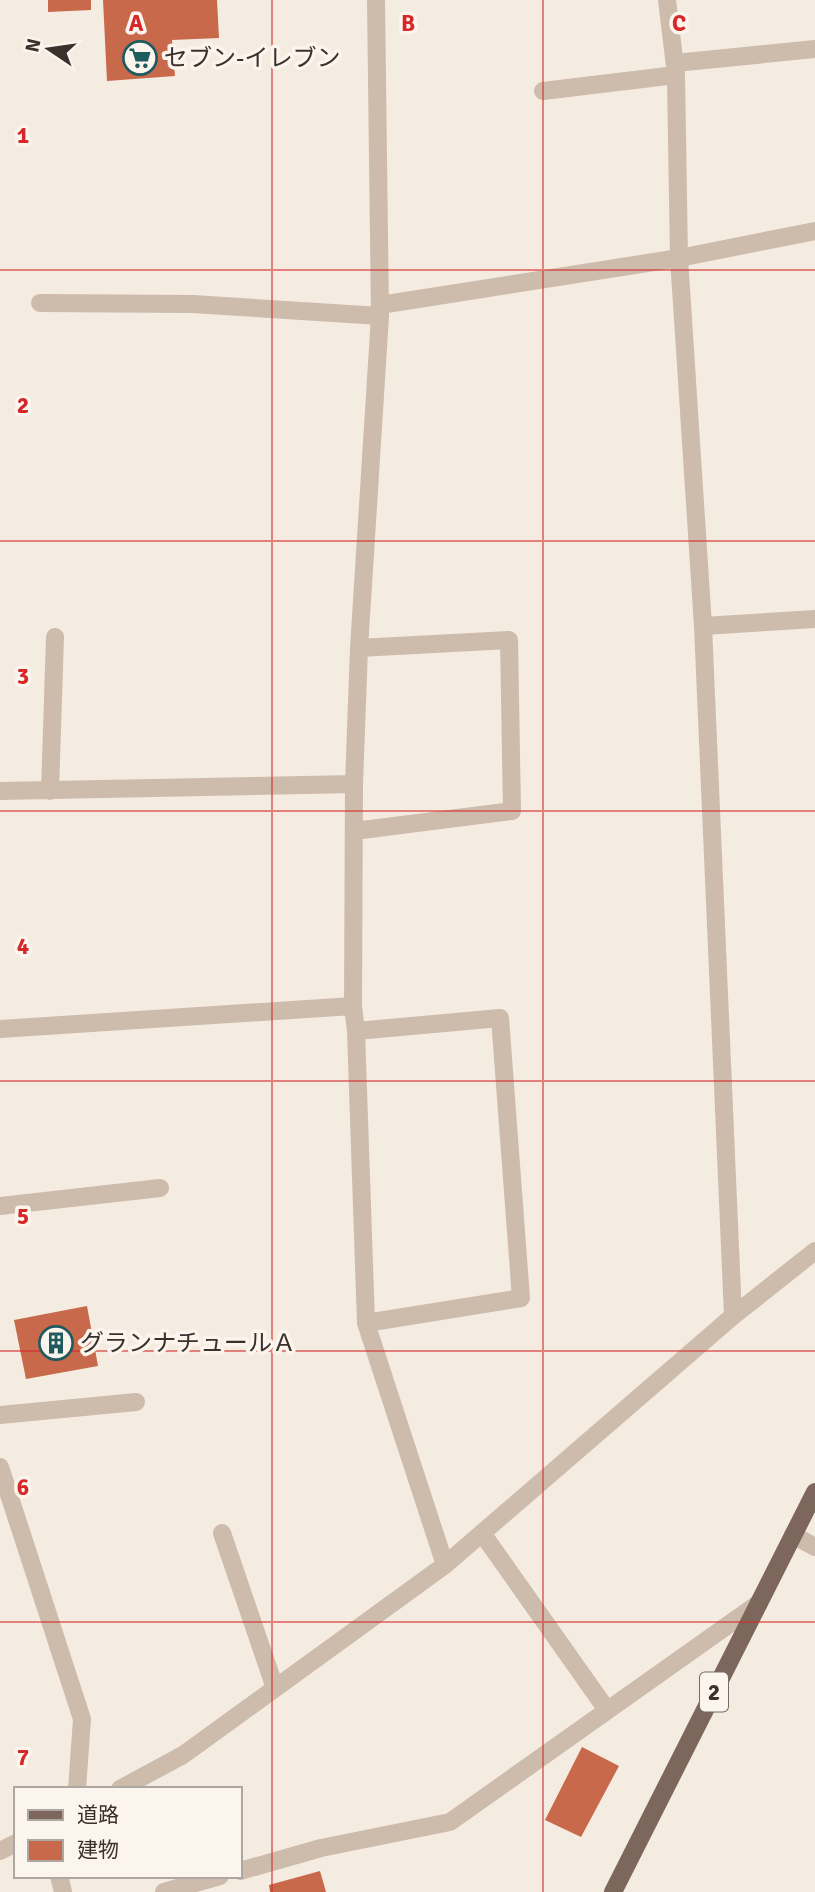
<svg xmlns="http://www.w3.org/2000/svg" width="815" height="1892" viewBox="0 0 815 1892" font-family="Signika,'Noto Sans JP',sans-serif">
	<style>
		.building { fill: #c8694b }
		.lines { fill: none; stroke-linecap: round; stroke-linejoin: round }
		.minor { stroke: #cdbbac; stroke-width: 18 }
		.major { stroke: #7d675c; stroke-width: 18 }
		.grid { fill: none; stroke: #d62828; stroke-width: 2; stroke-opacity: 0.55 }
		.labels { text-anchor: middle; stroke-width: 7; stroke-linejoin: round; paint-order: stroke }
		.shield { fill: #fbf5ee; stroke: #756b66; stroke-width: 2 }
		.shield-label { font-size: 23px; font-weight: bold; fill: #3b302b }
		.poi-label { font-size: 24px; fill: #3b302b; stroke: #fbf5ee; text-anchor: start }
		.grid-label { font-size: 23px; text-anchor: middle; font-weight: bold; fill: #d62828; stroke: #fbf5ee; stroke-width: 7; stroke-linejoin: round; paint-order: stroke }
	</style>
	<rect width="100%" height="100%" fill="#f4ebe1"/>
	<!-- building -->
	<path class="building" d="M48,0H91V10L48,12Z
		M103,0H217L219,38L172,40L175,76L107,81Z
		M87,1306L98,1366L26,1379L14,1320Z
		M582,1747L619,1766L581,1837L545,1820Z
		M320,1871L326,1892H270L269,1885Z"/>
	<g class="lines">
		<!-- minor -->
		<path class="minor" d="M376,0L380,316L359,648L354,784L353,1006L356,1031L366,1323L445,1565
			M667,0L676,75L679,258L703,626L733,1316
			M675,63L815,49
			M543,91L676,75
			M40,303L193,304L380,316
			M380,305L679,258L815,231
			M703,626L815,619
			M0,791L354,784
			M50,791L55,637
			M354,831L512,811L509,640L359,648
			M0,1029L353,1006
			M356,1031L500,1018L521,1298L366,1323
			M0,1206L160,1188
			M0,1415L136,1402
			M0,1467L82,1719L77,1789
			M222,1533L275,1688
			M482,1533L607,1710
			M793,1535L815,1547
			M120,1789L183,1755L445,1565L733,1316L815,1251
			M0,1851L16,1843
			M240,1871L321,1848L450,1822L759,1603
			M59,1876L63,1892
			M164,1892L220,1876"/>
		<!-- major -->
		<path class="major" d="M613,1892L815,1492"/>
	</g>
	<!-- grid -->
	<path class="grid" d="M272,0V1892M543,0V1892M0,270H815M0,541H815M0,811H815M0,1081H815M0,1351H815M0,1622H815"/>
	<!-- icons -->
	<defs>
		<g id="supermarket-ring" transform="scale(1.75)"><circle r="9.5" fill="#fbf5ee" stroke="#1f5a5e" stroke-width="1.5"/><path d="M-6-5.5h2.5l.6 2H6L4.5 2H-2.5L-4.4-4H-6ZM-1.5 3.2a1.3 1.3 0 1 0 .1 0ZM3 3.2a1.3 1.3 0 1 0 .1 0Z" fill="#1f5a5e"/></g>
		<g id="building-ring" transform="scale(1.75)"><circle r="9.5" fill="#fbf5ee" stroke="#1f5a5e" stroke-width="1.5"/><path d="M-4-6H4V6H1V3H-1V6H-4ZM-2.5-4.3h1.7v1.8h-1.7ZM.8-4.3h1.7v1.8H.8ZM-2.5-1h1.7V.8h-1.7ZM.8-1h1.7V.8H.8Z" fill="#1f5a5e"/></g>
	</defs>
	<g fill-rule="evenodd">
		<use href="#supermarket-ring" x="140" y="58"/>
		<use href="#building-ring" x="56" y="1343"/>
	</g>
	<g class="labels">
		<!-- shield labels -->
		<rect class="shield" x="700" y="1672.5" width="28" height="39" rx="5"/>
		<g class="shield-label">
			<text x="714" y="1700">2</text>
		</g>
		<!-- poi labels -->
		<g class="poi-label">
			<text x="164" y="66">セブン-イレブン</text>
			<text x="80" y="1351">グランナチュールＡ</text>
		</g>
	</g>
	<g class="grid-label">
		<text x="136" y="31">A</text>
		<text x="408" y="31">B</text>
		<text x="679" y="31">C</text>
		<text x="23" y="143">1</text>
		<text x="23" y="413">2</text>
		<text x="23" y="684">3</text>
		<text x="23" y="954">4</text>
		<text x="23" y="1224">5</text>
		<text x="23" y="1495">6</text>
		<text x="23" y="1765">7</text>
	</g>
	<!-- legend -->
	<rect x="14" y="1787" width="228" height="91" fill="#fbf5ee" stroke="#aea6a0" stroke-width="2"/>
	<rect x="28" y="1810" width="35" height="10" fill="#7d675c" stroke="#aea6a0" stroke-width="2"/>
	<text x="77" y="1822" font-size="21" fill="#3b302b">道路</text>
	<rect x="28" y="1840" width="35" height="21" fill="#c8694b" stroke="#aea6a0" stroke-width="2"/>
	<text x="77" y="1857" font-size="21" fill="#3b302b">建物</text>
	<!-- north arrow -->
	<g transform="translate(49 49) rotate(283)" stroke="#fbf5ee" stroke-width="5" paint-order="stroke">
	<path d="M0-5L12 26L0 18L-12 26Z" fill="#3b302b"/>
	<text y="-10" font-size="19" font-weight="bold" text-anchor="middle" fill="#3b302b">N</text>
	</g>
</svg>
